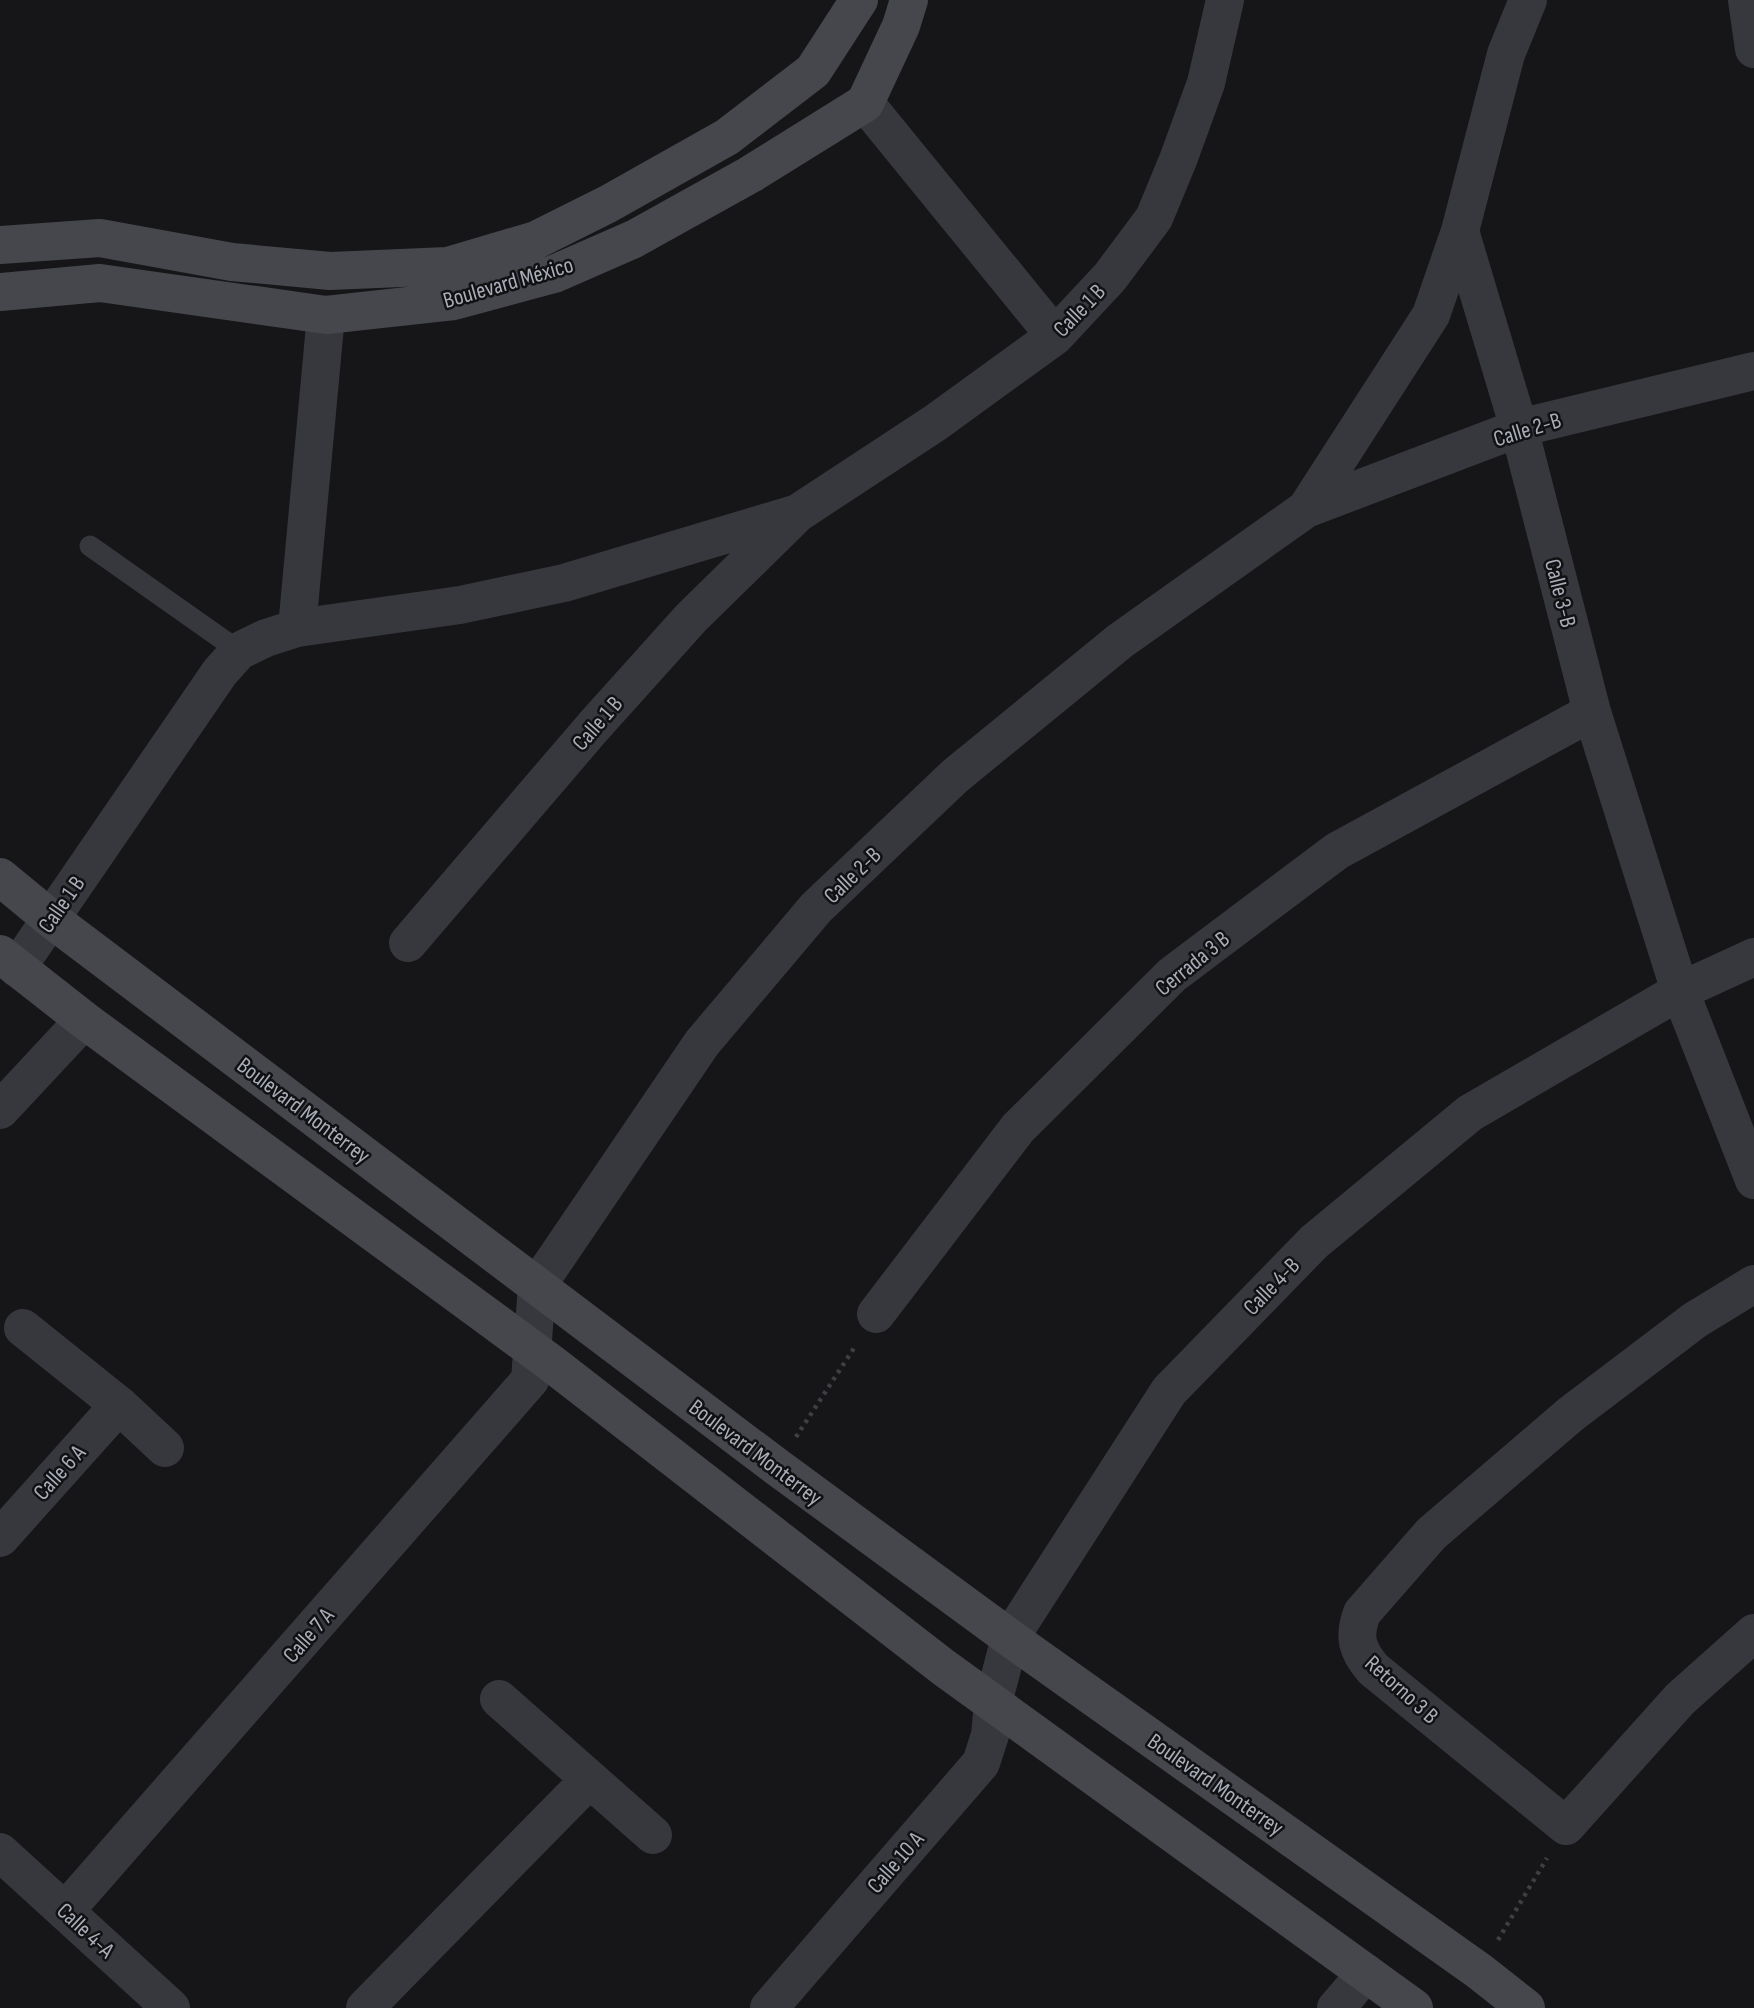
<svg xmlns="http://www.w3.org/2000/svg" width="1754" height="2008" viewBox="0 0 1754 2008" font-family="'Sofia Sans Condensed',sans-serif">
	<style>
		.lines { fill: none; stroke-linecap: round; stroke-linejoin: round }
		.path { stroke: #3d3f44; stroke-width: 4.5; stroke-dasharray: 3.5 5; stroke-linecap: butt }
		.lane { stroke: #37383d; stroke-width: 21 }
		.street { stroke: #37383d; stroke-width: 38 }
		.secondary { stroke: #45474d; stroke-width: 38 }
		.labels { text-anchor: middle; stroke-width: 5; stroke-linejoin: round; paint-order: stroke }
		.street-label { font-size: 23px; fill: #a8adb8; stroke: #111113 }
	</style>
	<rect width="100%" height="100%" fill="#161618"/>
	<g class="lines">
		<!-- path -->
		<path class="path" d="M796,1437L856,1345
			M1498,1940L1547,1858"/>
		<!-- lane -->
		<path class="lane" d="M90,546L239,651"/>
		<!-- street -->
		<path class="street" d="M1528,0L1506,54L1460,231L1519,428L1592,712L1680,991L1754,1180
			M1747,0L1754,49
			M865,103L1055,336
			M1306,509L1431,315L1460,231
			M297,628L326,315
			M408,943L593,727L691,618L794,517
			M17,968L220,672L239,651L266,638L297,628L460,605L564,583L798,513L935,423L1055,336L1110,277L1154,218L1178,160L1206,83L1225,0
			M0,1110L84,1020
			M1754,1284L1695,1320L1571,1414L1431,1534L1362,1613C1353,1637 1357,1650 1373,1669L1566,1826L1680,1699L1754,1633
			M876,1314L1018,1128L1172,975L1337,851L1592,712
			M23,1328L119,1405L165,1448
			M0,1538L119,1405
			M499,1699L653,1835
			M0,1852L171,2008
			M65,1911L530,1380L537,1286L702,1043L816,908L955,776L1120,641L1306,509L1519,428L1754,371
			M365,2008L590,1779
			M769,2008L981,1763L990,1735L993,1703L1010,1638L1169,1391L1314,1242L1470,1113L1680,991L1754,957
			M1336,2008L1366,1973"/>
		<!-- secondary -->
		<path class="secondary" d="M0,245L100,238L232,262L330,271L448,266L536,240L608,204L727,137L813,71L859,0
			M0,292L100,283L326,315L454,301L554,274L634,239L751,174L865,103L901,26L909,0
			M0,877L51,919L777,1467L1010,1638L1479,1971L1526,2008
			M0,954L84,1020L551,1363L943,1667L1414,2008"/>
	</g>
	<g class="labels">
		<!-- street labels -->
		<g class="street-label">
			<text transform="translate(508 282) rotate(-16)" y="8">Boulevard México</text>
			<text transform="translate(1079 310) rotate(-46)" y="8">Calle 1 B</text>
			<text transform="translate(1527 429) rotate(-17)" y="8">Calle 2-B</text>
			<text transform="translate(1561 593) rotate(76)" y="8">Calle 3-B</text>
			<text transform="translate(597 723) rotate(-49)" y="8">Calle 1 B</text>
			<text transform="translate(852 875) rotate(-44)" y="8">Calle 2-B</text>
			<text transform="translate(61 904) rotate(-55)" y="8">Calle 1 B</text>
			<text transform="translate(1192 963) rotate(-39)" y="8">Cerrada 3 B</text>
			<text transform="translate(304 1110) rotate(37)" y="8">Boulevard Monterrey</text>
			<text transform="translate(1271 1286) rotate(-46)" y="8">Calle 4-B</text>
			<text transform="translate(756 1452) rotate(37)" y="8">Boulevard Monterrey</text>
			<text transform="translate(59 1472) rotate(-48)" y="8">Calle 6 A</text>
			<text transform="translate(308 1635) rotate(-49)" y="8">Calle 7 A</text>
			<text transform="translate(1402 1689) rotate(42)" y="8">Retorno 3 B</text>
			<text transform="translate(1216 1784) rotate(35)" y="8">Boulevard Monterrey</text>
			<text transform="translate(895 1862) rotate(-49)" y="8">Calle 10 A</text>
			<text transform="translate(86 1930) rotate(43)" y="8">Calle 4-A</text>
		</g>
	</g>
</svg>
